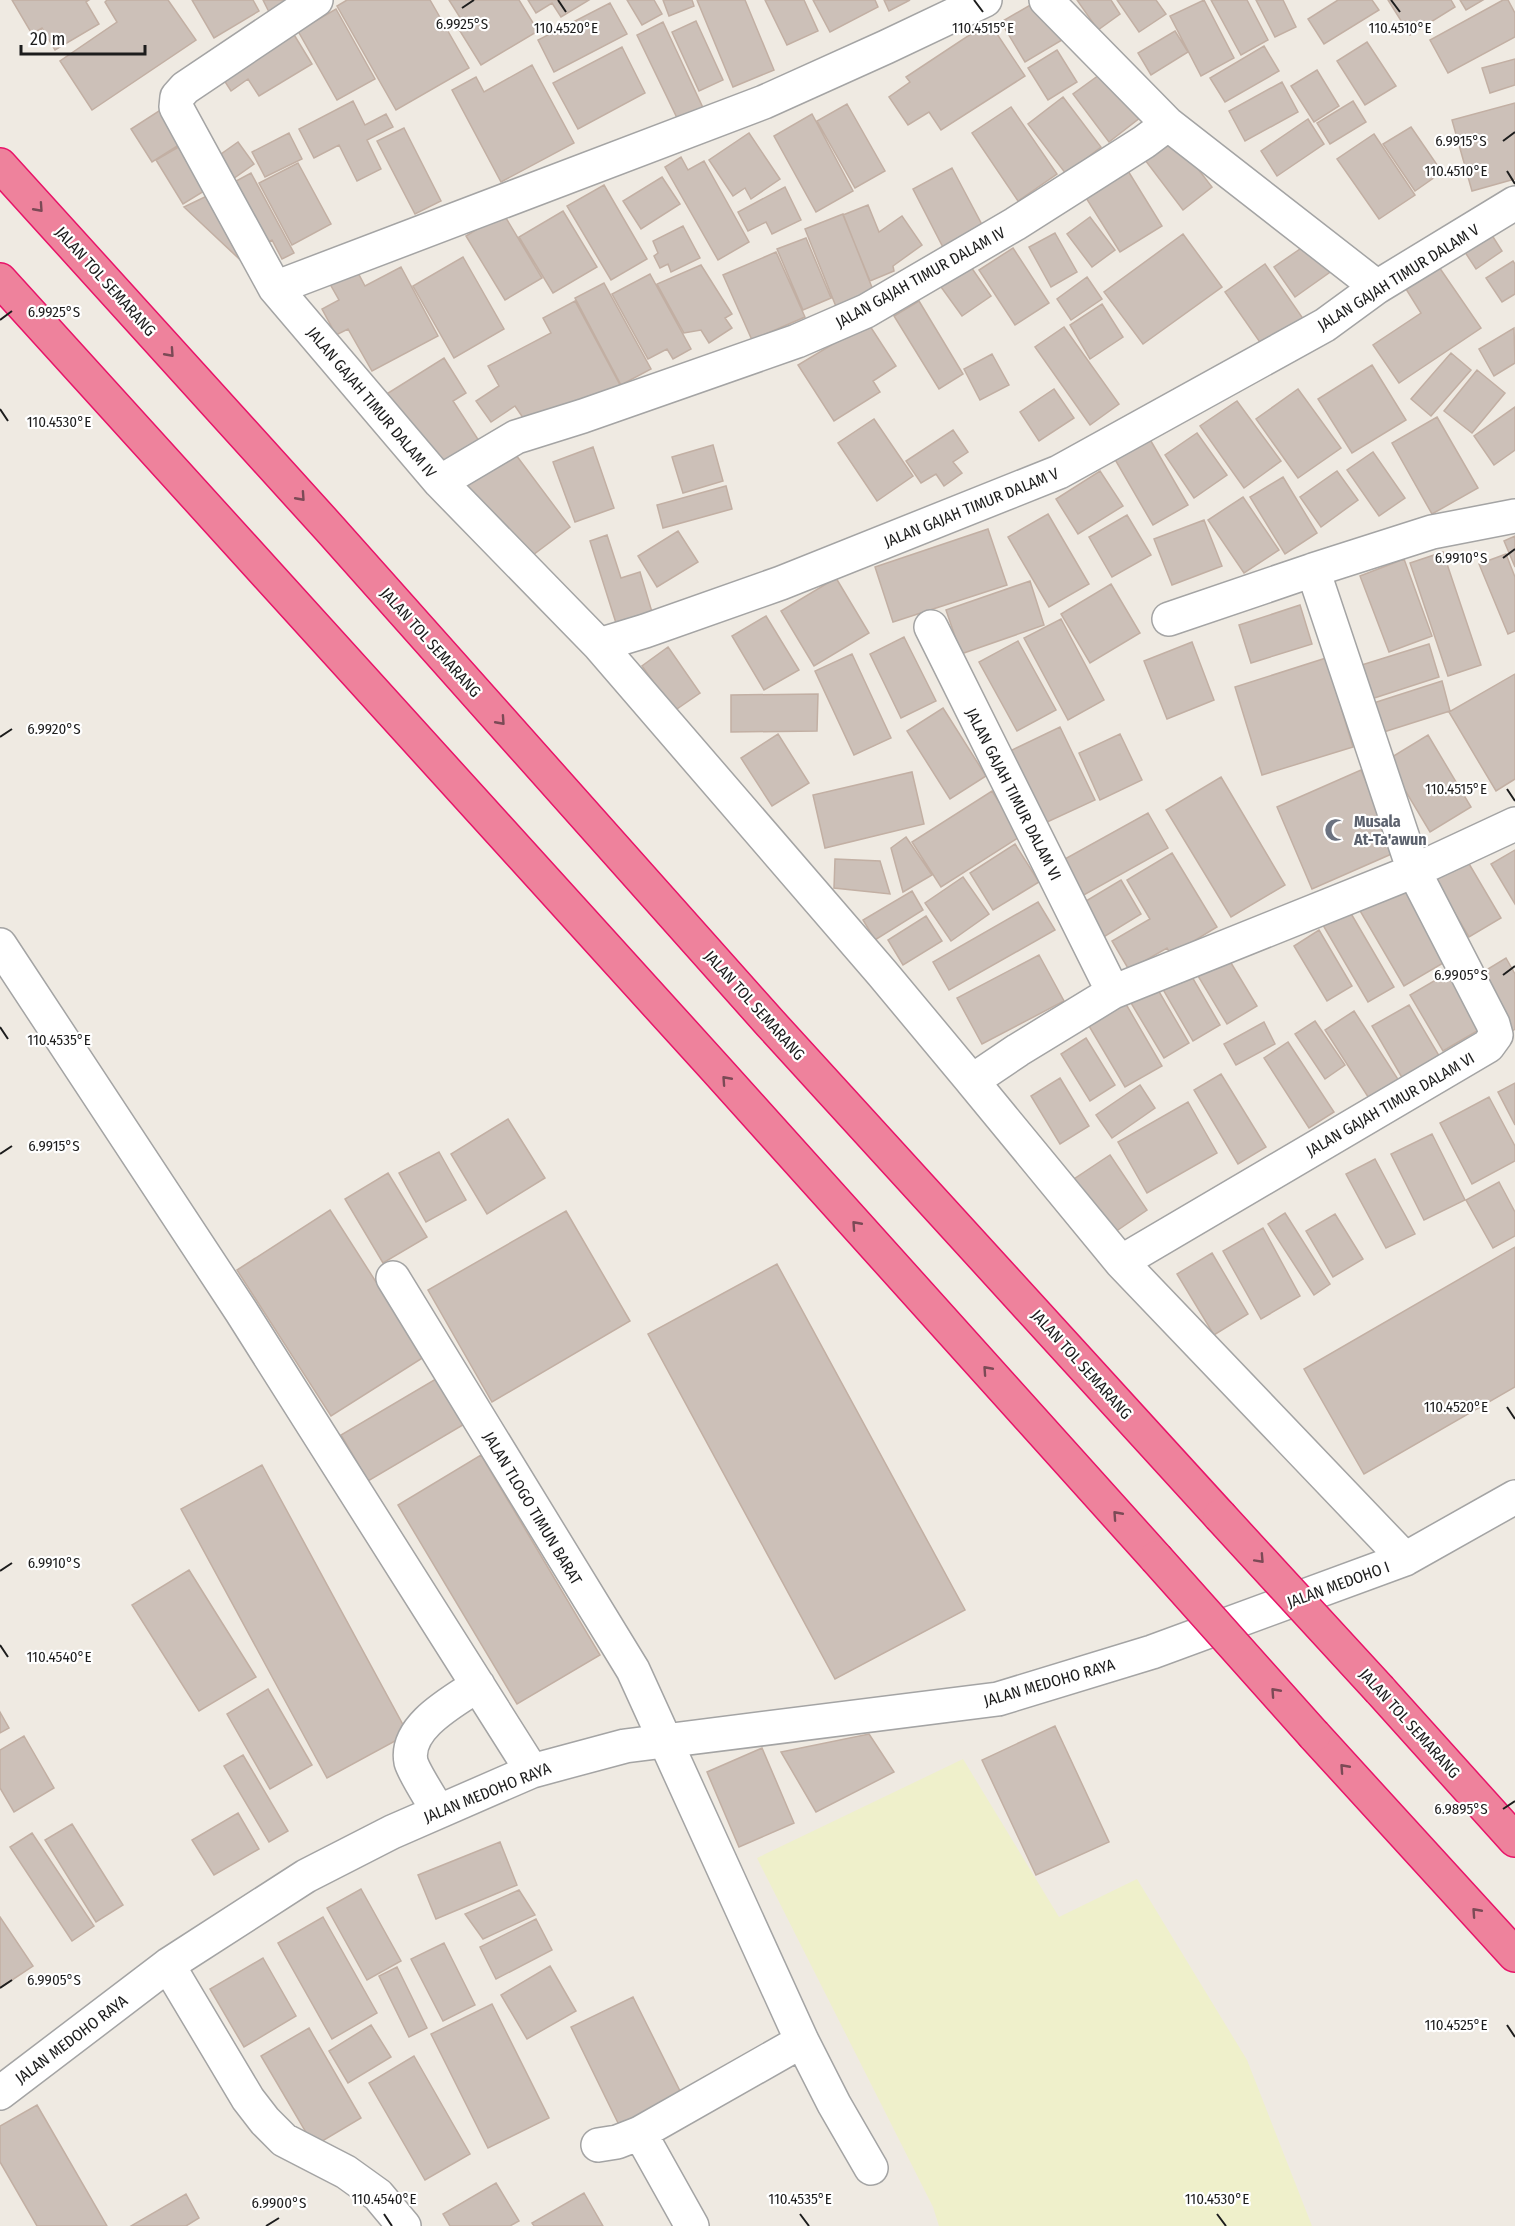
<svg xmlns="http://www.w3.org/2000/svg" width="1515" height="2226" viewBox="0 0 1515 2226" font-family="'Fira Sans Condensed',sans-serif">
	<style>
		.farmland { fill: #eff0cb }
		.building { fill: #ccc0b8; stroke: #c2afa3; stroke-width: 1.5 }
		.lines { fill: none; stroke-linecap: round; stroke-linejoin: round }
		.minor-casing { stroke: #a4a4a4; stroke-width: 36 }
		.highway-casing { stroke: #e81469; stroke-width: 36 }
		.minor { stroke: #fff; stroke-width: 33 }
		.highway { stroke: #ee829c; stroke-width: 33 }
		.highway-bridge-casing { stroke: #e81469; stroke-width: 36; stroke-linecap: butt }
		.highway-bridge { stroke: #ee829c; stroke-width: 33 }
		.oneway { stroke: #7b4a56 }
		.ticks { fill: none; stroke: #1d1d1d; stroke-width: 2 }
		.labels { text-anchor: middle; stroke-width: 4.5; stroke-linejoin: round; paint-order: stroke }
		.street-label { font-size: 16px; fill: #1d1d1d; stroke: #fff }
		.worship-label { font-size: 16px; font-weight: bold; fill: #5b616d; stroke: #fff; text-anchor: start }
		.ticks-label { font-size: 15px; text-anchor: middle; fill: #1d1d1d; stroke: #fff; stroke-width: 4.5; stroke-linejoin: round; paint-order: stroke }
	</style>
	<rect width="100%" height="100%" fill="#efeae2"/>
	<!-- farmland -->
	<path class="farmland" d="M963,1759L1059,1917L1137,1879L1247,2060L1312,2226H939L933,2207L757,1858Z"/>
	<!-- building -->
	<path class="building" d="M12,0H89L86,2L99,24L55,50L42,28L32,34Z
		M107,0H168L196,40L92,110L60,61L117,22L105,2Z
		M192,0H253L259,11L214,38Z
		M263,0H291L269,12Z
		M347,0H430L469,68L396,110L337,6Z
		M449,0H519L538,31L481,65L455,23L461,19Z
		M528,0H589L561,17L552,3L536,13Z
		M627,0H654L662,14L642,25Z
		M663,0H692L694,6L669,16Z
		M697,0H745L774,70L733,87Z
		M765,0H804L818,31L787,45Z
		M813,0H875L878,7L830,32Z
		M884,0H910L889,11Z
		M1039,0L1062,40L1025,62L1001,22Z
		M1077,0H1111L1120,14L1098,30Z
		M1117,0H1156L1166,14L1139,32Z
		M1204,0L1234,58L1201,76L1170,16Z
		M1211,0H1247L1268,40L1241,55Z
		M1256,0H1283L1296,27L1275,37Z
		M1338,0H1372L1379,10L1324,44L1308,19Z
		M1388,0H1451L1455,7L1410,35Z
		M1460,0H1483L1466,10Z
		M1503,0H1508L1515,13V37L1448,73L1430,40Z
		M610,3L627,34L554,72L538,40Z
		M336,9L375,79L337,100L298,31Z
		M696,21L723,80L699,91L672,32Z
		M663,22L704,110L679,122L637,35Z
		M989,22L1025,76L941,130L929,112L908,125L889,97L910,82L906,77Z
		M1175,31L1188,52L1151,75L1138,53Z
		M293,33L312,64L259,96L248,79L231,91L220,74Z
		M1367,42L1396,86L1365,105L1337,61Z
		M1264,46L1279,71L1225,102L1210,78Z
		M622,47L645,93L578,129L553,83Z
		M1057,50L1077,82L1048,100L1028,68Z
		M1515,59V85L1490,93L1482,68Z
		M532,65L574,143L501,182L452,90L476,77L484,92Z
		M1106,70L1141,117L1109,142L1073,94Z
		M1317,70L1339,106L1314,122L1291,86Z
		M1282,82L1298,112L1245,141L1229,111Z
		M1063,97L1101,147L1066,174L1028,124Z
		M353,101L365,125L386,114L393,127L367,140L381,169L357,181L339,145L314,158L299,129Z
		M1353,101L1366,122L1330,144L1317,123Z
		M1515,103V179L1472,191L1452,120Z
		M847,104L885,171L855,188L817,121Z
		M1011,107L1057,174L1018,201L972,133Z
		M162,109L182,143L152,162L131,129Z
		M812,114L853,191L816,212L774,136Z
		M1308,119L1324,144L1277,176L1261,151Z
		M1411,127L1442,172L1415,191L1383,144Z
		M404,128L441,201L415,214L377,141Z
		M289,133L302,159L265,177L252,152Z
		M749,133L780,179L751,199L745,188L733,196L709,160Z
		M1374,134L1415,195L1379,219L1337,159Z
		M1174,138L1212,187L1183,210L1145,160Z
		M238,142L254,164L223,186L207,164Z
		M182,145L209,188L183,204L156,160Z
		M681,157L688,170L704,161L749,242L718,260L665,167Z
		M298,163L331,224L292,245L259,183Z
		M1125,166L1162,226L1120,252L1083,193Z
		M952,168L988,236L948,257L913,189Z
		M251,173L294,253L282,259L272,240L256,249L223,188Z
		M662,177L680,204L641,229L623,201Z
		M604,185L647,259L611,280L567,206Z
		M785,187L801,220L772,234L766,222L748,231L738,212Z
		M211,194L252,271L184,207Z
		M868,205L879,232L902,216L922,245L893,266L894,271L870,281L843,215Z
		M563,211L597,267L553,293L519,237Z
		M503,213L542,278L505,300L466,236Z
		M843,214L875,295L837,309L805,229Z
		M1090,217L1115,250L1092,267L1067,234Z
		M683,226L700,258L671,272L668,264L660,268L654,256L658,253L653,241Z
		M1488,229L1502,251L1476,269L1461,246Z
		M1055,233L1077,272L1051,287L1029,247Z
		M1183,234L1222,287L1143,344L1104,292Z
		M806,238L831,298L803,310L777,249Z
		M1313,240L1333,270L1295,297L1274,267Z
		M1013,248L1049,303L1015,325L979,270Z
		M776,252L805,317L752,340L723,275Z
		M463,257L504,329L454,358L413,286Z
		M1513,261L1515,264V294L1502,302L1486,278Z
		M1265,264L1304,320L1264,348L1225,292Z
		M701,265L732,314L725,318L732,328L709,343L701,330L684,333L657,284Z
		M401,267L438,336L372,371L348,329L336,335L322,309L339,300L330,284L356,269L365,286Z
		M971,267L991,296L962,316L941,287Z
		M1439,267L1481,328L1399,383L1373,345L1421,313L1406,289Z
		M650,274L691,349L673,359L667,349L648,359L612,294Z
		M1087,277L1102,299L1071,320L1057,299Z
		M604,283L651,369L621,385L575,298Z
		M575,301L620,385L592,401L526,422L515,406L491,422L476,401L499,386L488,366L551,333L543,318Z
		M919,301L963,374L939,389L894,316Z
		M1102,304L1123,337L1090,359L1070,325Z
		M868,323L896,366L873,381L880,392L834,421L798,365Z
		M1064,327L1119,404L1090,425L1035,347Z
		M1514,328L1515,363L1494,376L1479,349Z
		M1451,353L1471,370L1431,416L1411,399Z
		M992,354L1009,385L980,400L964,369Z
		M444,358L466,393L453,401L481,444L435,473L385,395Z
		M1372,365L1406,420L1352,453L1318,399Z
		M1477,370L1505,393L1472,433L1444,411Z
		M1054,389L1074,418L1039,441L1020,412Z
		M1298,389L1341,448L1298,478L1256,419Z
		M1237,401L1281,461L1244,488L1200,426Z
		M1515,407V450L1494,465L1474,436Z
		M1437,417L1478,488L1432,514L1392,443Z
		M874,419L913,476L877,501L838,443Z
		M953,430L968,452L953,462L962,473L944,486L936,474L921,483L906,461Z
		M1197,433L1227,475L1194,498L1165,455Z
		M1148,436L1188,505L1153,525L1113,456Z
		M713,445L723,481L683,493L672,457Z
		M593,447L614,508L575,522L553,462Z
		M513,451L570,527L525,561L467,485Z
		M1373,452L1405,498L1379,516L1347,470Z
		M1100,471L1123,506L1078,534L1056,499Z
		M1337,471L1358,500L1321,527L1300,497Z
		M1283,477L1317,533L1285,554L1250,497Z
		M726,486L732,509L663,528L657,505Z
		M1243,497L1279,550L1244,573L1208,520Z
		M1048,514L1089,584L1049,607L1008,537Z
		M1127,515L1151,555L1112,577L1089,537Z
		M1204,520L1222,566L1172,585L1154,539Z
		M988,529L1007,585L893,622L875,567Z
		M678,531L698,562L657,587L638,556Z
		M607,535L621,578L640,572L652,612L616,623L590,541Z
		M1515,536V567L1504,541Z
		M1443,552L1481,665L1448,676L1410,563Z
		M1506,554L1515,577V631L1508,634L1479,564Z
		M1404,559L1432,636L1389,652L1360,576Z
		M836,578L869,633L814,666L781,611Z
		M1030,581L1044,625L961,654L946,610Z
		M1111,584L1140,633L1090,663L1061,614Z
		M1300,605L1312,644L1251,663L1239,625Z
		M766,616L799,670L764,690L732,636Z
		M1061,619L1104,700L1068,720L1024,638Z
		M904,637L936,701L901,718L870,654Z
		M1018,641L1056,710L1017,731L979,662Z
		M1192,642L1214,700L1167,719L1144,661Z
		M1429,644L1439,677L1362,702L1352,668Z
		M668,647L700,693L674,711L642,666Z
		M852,654L891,738L854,755L815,671Z
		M1326,658L1353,747L1262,775L1235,687Z
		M1515,674V779L1496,791L1449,712Z
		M1442,681L1450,711L1371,736L1361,707Z
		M818,694L817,731L731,732V695Z
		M943,708L986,776L950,799L907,731Z
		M1060,727L1095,800L1045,823L1010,751Z
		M778,734L809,783L772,806L741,758Z
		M1120,734L1142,780L1100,800L1079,753Z
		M1428,735L1471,807L1430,832L1387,760Z
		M1361,770L1396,852L1312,889L1277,807Z
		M912,772L924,824L825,848L813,795Z
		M1221,777L1285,885L1231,917L1166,810Z
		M992,791L1021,836L941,887L912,842Z
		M1148,813L1168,848L1082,896L1063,860Z
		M906,837L932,875L903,892L891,848Z
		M1015,844L1039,882L993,910L970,873Z
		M1515,850V904L1491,864Z
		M1172,853L1217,927L1171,955L1167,948L1129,970L1112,941L1150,919L1127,880Z
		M1465,857L1501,918L1469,937L1433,877Z
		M835,859L880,861L890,894L834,888Z
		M963,877L989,914L951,941L925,903Z
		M1121,880L1141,914L1102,938L1081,904Z
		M1405,882L1450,959L1404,986L1359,909Z
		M912,891L923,910L875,940L863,920Z
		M1038,902L1055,930L949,990L933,962Z
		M1346,905L1394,987L1368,1002L1320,920Z
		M926,916L942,941L903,965L888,940Z
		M1319,930L1352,986L1327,1001L1294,946Z
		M1225,953L1257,1006L1227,1024L1195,971Z
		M1039,955L1064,1001L982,1044L957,998Z
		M1506,958L1515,974V1029L1511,1032L1478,975Z
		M1188,970L1220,1025L1193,1041L1161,986Z
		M1451,971L1484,1027L1443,1051L1410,995Z
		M1154,983L1189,1043L1164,1058L1128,998Z
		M1123,999L1162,1066L1125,1087L1086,1021Z
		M1409,1005L1441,1059L1404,1081L1372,1026Z
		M1354,1011L1401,1084L1372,1103L1325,1030Z
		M1315,1021L1345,1065L1325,1079L1295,1034Z
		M1264,1022L1275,1044L1236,1065L1224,1044Z
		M1086,1038L1115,1085L1090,1101L1061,1054Z
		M1288,1042L1334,1112L1309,1128L1264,1058Z
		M1221,1074L1266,1147L1238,1164L1194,1090Z
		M1060,1078L1089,1126L1060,1144L1031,1096Z
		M1515,1083V1125L1498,1092Z
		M1140,1085L1155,1108L1112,1138L1096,1115Z
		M1489,1097L1515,1146V1161L1472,1184L1440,1123Z
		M1188,1102L1217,1153L1147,1193L1118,1142Z
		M508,1119L545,1178L487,1214L451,1154Z
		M1432,1134L1465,1200L1424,1220L1391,1154Z
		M439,1152L466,1200L426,1222L399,1173Z
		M1110,1155L1147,1210L1112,1234L1074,1179Z
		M1375,1159L1415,1234L1386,1248L1346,1174Z
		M388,1173L427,1237L383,1263L345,1199Z
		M1499,1182L1515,1212V1236L1493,1248L1466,1200Z
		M330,1210L424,1357L331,1416L237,1270Z
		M566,1211L630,1321L492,1402L428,1290Z
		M1285,1213L1330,1284L1314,1295L1268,1224Z
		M1335,1214L1363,1259L1333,1277L1306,1231Z
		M1263,1228L1300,1296L1261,1319L1223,1251Z
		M1515,1247V1387L1364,1474L1304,1369Z
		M1212,1253L1248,1314L1214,1335L1177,1274Z
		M777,1264L965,1610L835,1679L648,1334Z
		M446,1373L473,1419L368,1481L341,1435Z
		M481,1455L600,1655L517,1704L398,1505Z
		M262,1465L408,1734L327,1778L181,1509Z
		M189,1570L256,1677L199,1711L132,1605Z
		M268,1689L312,1765L270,1789L227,1714Z
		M0,1712L9,1728L0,1733Z
		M1055,1726L1109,1842L1036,1875L982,1760Z
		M869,1734L894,1772L816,1812L781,1752Z
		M24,1736L54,1788L14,1812L0,1788V1750Z
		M762,1748L794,1823L739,1847L707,1772Z
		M243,1755L288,1831L269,1842L224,1766Z
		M238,1813L259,1849L214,1875L192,1840Z
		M72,1824L123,1905L96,1922L45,1840Z
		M32,1833L94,1926L72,1941L10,1847Z
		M500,1842L517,1885L436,1919L418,1875Z
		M361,1889L401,1961L367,1980L327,1908Z
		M519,1890L535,1915L483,1939L465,1914Z
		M0,1917L33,1966L0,1988Z
		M323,1917L377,2013L332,2039L278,1943Z
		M536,1919L552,1950L496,1979L480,1947Z
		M444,1943L475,2005L443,2021L411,1959Z
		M263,1958L296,2016L244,2047L210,1989Z
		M550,1966L576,2011L527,2039L501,1995Z
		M397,1967L427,2028L409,2037L379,1976Z
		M633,1997L682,2095L620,2127L571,2027Z
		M492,2004L549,2118L488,2148L431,2034Z
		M371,2025L391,2057L348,2083L329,2051Z
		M309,2028L361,2118L314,2146L261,2056Z
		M414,2056L470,2154L425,2180L369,2083Z
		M37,2105L107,2226H37L0,2162V2126Z
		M496,2183L519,2221L510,2226H450L443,2214Z
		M584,2193L603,2226H534L532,2223Z
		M186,2194L199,2218L186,2226H131Z"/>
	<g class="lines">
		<!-- minor casing -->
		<g class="minor-casing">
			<path id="minor" d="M316,0L185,88L177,97L176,107L275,288L440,482L599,645L645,631L781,583L1059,472L1325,325L1377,287L1515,203
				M1046,0L1168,124L1377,287
				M275,288L764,102L886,47L985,0
				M440,482L516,437L583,416L797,341L866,311L1015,224L1144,142L1168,124
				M1169,619L1313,570
				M931,627L1113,992L1018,1050L972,1081L1121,1262
				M599,645L882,973L972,1081
				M0,945L241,1311L532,1771
				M1113,992L1414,871L1313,570L1432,532L1515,516
				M393,1278L633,1670L802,2041L834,2104L871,2168
				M1405,1559L1121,1262L1488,1046L1496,1035L1493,1024L1414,871L1515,824
				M438,1811C432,1800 414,1773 411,1762C404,1727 454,1701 478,1685
				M168,1965L248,2099L265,2121L284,2140L346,2172L378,2195L404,2226
				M0,2093L168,1965L306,1876L392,1832L532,1771L625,1746L998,1699L1152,1652L1405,1559L1515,1497
				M640,2133L692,2226
				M598,2145L617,2142L640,2133L802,2041"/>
		</g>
		<!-- highway casing -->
		<g class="highway-casing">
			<path id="highway" d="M0,165L330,529L770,1023L1220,1516
				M0,280L716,1069L1156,1558
				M1380,1690L1515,1840
				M1314,1735L1515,1955"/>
		</g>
		<!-- minor -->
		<use href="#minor" class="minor"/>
		<!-- highway -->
		<use href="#highway" class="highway"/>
		<!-- highway-bridge casing -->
		<g class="highway-bridge-casing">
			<path id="highway-bridge" d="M1220,1516L1380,1690
				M1156,1558L1314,1735"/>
		</g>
		<!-- highway-bridge -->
		<use href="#highway-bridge" class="highway-bridge"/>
	</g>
	<!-- one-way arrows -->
	<defs><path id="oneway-chevron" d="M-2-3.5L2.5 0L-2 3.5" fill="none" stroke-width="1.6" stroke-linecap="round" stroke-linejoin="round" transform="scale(1.5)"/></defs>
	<g class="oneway">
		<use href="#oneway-chevron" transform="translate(39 208) rotate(48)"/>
		<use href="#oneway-chevron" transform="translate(170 353) rotate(48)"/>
		<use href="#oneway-chevron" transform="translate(301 497) rotate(48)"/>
		<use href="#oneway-chevron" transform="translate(501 721) rotate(48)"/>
		<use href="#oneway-chevron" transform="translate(726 1080) rotate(-132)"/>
		<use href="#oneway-chevron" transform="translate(856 1225) rotate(-132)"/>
		<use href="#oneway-chevron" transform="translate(987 1370) rotate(-132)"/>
		<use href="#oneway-chevron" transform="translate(1117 1515) rotate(-132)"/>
		<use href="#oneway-chevron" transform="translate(1260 1559) rotate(47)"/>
		<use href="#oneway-chevron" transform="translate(1275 1692) rotate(-132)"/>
		<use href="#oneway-chevron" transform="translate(1344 1768) rotate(-132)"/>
		<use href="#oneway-chevron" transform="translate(1476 1912) rotate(-132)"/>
	</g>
	<!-- ticks -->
	<path class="ticks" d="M558,0L566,12M974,0L983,12M1391,0L1400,12M462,8L474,0M1503,141L1515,132M1507,171L1515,184M0,320L12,311M0,409L8,421M1503,558L1515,549M0,737L12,729M1507,789L1515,801M1503,975L1515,966M0,1027L8,1039M0,1154L12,1146M1507,1407L1515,1419M0,1571L12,1563M0,1645L8,1657M1503,1809L1515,1801M0,1988L12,1980M1507,2025L1515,2037M384,2214L392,2226M800,2214L809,2226M1217,2214L1226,2226M266,2226L279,2218"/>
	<!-- icons -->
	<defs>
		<g id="mosque-bare" transform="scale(1.8)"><path d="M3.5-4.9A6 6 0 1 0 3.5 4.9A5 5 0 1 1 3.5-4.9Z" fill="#6b7280" stroke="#fff" stroke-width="2.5" paint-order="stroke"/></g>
	</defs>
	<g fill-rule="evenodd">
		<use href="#mosque-bare" x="1336" y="830"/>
	</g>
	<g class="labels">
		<!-- street labels -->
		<g class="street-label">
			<text transform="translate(920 277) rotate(-29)" y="6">JALAN GAJAH TIMUR DALAM IV</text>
			<text transform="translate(1398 277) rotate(-32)" y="6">JALAN GAJAH TIMUR DALAM V</text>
			<text transform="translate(106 281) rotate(48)" y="6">JALAN TOL SEMARANG</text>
			<text transform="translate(372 402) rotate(50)" y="6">JALAN GAJAH TIMUR DALAM IV</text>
			<text transform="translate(971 507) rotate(-22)" y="6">JALAN GAJAH TIMUR DALAM V</text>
			<text transform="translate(431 642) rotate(48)" y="6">JALAN TOL SEMARANG</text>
			<text transform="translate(1014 794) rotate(63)" y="6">JALAN GAJAH TIMUR DALAM VI</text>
			<text transform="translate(755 1005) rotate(48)" y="6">JALAN TOL SEMARANG</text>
			<text transform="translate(1390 1104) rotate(-30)" y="6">JALAN GAJAH TIMUR DALAM VI</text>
			<text transform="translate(1082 1364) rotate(48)" y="6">JALAN TOL SEMARANG</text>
			<text transform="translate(533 1508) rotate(59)" y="6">JALAN TLOGO TIMUN BARAT</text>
			<text transform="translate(1338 1584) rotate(-20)" y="6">JALAN MEDOHO I</text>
			<text transform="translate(1049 1682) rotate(-16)" y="6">JALAN MEDOHO RAYA</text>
			<text transform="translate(1410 1723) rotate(48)" y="6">JALAN TOL SEMARANG</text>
			<text transform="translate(487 1792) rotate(-22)" y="6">JALAN MEDOHO RAYA</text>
			<text transform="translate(71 2039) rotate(-37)" y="6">JALAN MEDOHO RAYA</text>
		</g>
		<!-- worship labels -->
		<g class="worship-label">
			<text x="1354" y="827">Musala<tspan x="1354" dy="18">At-Ta'awun</tspan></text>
		</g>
	</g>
	<g class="ticks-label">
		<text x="462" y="29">6.9925°S</text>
		<text x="566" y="33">110.4520°E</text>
		<text x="983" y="33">110.4515°E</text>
		<text x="1400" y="33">110.4510°E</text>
		<text x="1461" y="146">6.9915°S</text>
		<text x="1456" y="176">110.4510°E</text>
		<text x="54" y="317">6.9925°S</text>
		<text x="59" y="427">110.4530°E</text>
		<text x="1461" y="563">6.9910°S</text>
		<text x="54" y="734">6.9920°S</text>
		<text x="1456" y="794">110.4515°E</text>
		<text x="1461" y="980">6.9905°S</text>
		<text x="59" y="1045">110.4535°E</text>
		<text x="54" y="1151">6.9915°S</text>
		<text x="1456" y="1412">110.4520°E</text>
		<text x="54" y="1568">6.9910°S</text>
		<text x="59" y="1662">110.4540°E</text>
		<text x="1461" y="1814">6.9895°S</text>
		<text x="54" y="1985">6.9905°S</text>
		<text x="1456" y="2030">110.4525°E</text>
		<text x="384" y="2204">110.4540°E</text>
		<text x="800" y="2204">110.4535°E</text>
		<text x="1217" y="2204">110.4530°E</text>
		<text x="279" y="2208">6.9900°S</text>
	</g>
	<!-- scale -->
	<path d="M21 45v9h124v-9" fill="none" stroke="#1d1d1d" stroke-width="3"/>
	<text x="30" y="45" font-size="18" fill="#1d1d1d" stroke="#ffffff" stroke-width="4.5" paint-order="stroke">20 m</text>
</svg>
